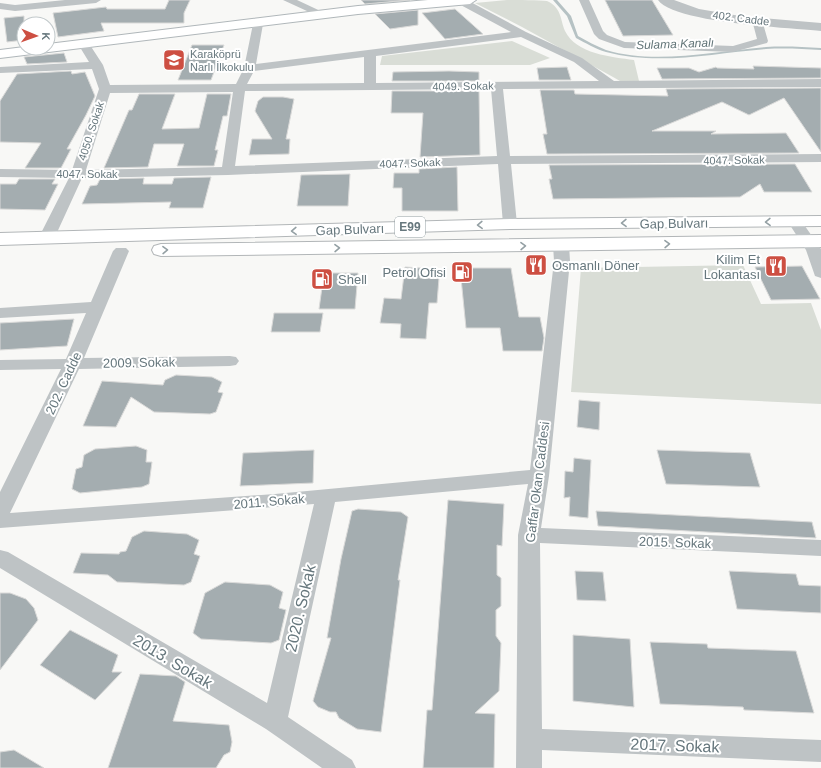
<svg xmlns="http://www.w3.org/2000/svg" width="821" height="768" viewBox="0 0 821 768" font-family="Arial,sans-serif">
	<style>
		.green { fill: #d9ddd6 }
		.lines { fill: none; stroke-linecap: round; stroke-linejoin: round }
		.stream { fill: #b6c2c4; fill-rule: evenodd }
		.building { fill: #a4adb0; stroke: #dadad9 }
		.secondary-casing { stroke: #b0b7ba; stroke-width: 2 }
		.trunk-casing { stroke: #b2b6b8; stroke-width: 2 }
		.minor { fill: #bec3c5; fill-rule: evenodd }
		.tertiary { fill: #bec3c5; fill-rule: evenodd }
		.secondary { fill: #fff; fill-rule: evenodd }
		.trunk { fill: #fff; fill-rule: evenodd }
		.oneway { stroke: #94a0a4 }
		.labels { text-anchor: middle; stroke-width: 4; stroke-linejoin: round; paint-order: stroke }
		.far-street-label { font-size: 11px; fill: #66777d; stroke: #fff }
		.far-poi-label { font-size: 11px; fill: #66777d; stroke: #fff; text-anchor: start }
		.far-water-label { font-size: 12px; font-style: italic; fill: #627578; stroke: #fff }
		.shield { fill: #fff; stroke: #94a0a4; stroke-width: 1 }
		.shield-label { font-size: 12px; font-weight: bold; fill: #66777d }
		.street-label { font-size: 13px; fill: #66777d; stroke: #fff }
		.poi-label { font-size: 13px; fill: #66777d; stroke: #fff; text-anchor: end }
		.near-street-label { font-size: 16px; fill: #66777d; stroke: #fff }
	</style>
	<rect width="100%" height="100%" fill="#f8f8f6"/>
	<!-- green -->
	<path class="green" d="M507,0C516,0 539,0 547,1C562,8 560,19 565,31C576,54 612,57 634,60L639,81H620L613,77L522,27L475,3Z
		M512,41L550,58L530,65H380L382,56Z
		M743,265L761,304L811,303L821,330V404L571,392L581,268Z"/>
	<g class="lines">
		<!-- stream -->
		<path class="stream" d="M553,0H557L571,16L578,36C587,41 596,46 606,50C655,65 716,51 766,47C785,46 803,47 821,48V50C803,49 785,48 766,49C713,53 659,66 606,52C595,49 586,43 576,38L567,16Z"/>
	</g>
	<!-- building -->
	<path class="building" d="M169,0H190L184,13V23H101L104,31L58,37L53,13L106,7L107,9H165Z
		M361,0H410L365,4Z
		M605,0H652L673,35L623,36Z
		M455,9L483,34L445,39L422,13Z
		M418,10V25L390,29L375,14Z
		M24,16V40L7,42L4,18Z
		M192,45H224L211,80H178Z
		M64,53L67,62L27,64L24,57Z
		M753,66L821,68V78L662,79L657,68H689L699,72L716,67L717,68L754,69Z
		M567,67L571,80H539L537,68Z
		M71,71L72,74L85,72L95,96L86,115L67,149H71L61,168H25L41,143L0,142V101L17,74Z
		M449,71L479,72V81H392L393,72Z
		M821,88V152L784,98L749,115L722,102L652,131H716L711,134L786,133L799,153L547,154L543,134H547L540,90H574L575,94L668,96L666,89Z
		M392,91H479L480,155L420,157L423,113H391Z
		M139,94H175L162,129L199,128L207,94H231L227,116H223L215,150H218L214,166H177L184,144H154L148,167L104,168L129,110H132Z
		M263,97H283L294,99L286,139H290L289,154L249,155L252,139H272L255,111L258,101Z
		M795,164L812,192H764L760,184L740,197L553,199L549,179H552L549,165Z
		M457,167L458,211H402V188H393L394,173H419V169Z
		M350,174L348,206H297L301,175Z
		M211,177L203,208H169L171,202L82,204L90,186L97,185L100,179L144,178L143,184H172L174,178Z
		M19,179H55L52,184H58L45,210L0,209V184H16Z
		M802,266L820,299L771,300L755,267Z
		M405,267L421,268L420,278H439L437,303H429L426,339L400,338L401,324L380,323L384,298L401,299Z
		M460,268H511L519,317H540L544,338L542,351H503L500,328H466Z
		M324,273H358L355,309H319Z
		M274,313H323L320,332H271Z
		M74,319L67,346L0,350V323Z
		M176,375L212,377L222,382L218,392L223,393L216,412L210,414L154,412L131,397L116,427L83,426L102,381L163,385L165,380Z
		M579,400L600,402L599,430L577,427Z
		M136,446L147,450L146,462H152L149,484L142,487L80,493L72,489L76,469L82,467L84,455L95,449Z
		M314,450L313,483L240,486L243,453Z
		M657,450L750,453L760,487L666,484Z
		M574,458L591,460L588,518L569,516L570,497L564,498L565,471L573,472Z
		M448,500L504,504L502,546L497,545V575L501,578V606L496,610V636L501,643L499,691L475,713L495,714L494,768H423L427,710H432Z
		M358,509L401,512L408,517L398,580H400L381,732L357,729L339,718L336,712H330L318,707L313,701L331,638H327L341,559L352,511Z
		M596,511L812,522L816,538L598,526Z
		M144,531L187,534L199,540L194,554L200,556L191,582L184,585L117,582L108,575L73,573L81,553L119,554L120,552L126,551L132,537Z
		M575,571L603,572L606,601L577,600Z
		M729,571L796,574L799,585L821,586V613L737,609Z
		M225,582L270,585L283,592L279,608L286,610L279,640L271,643L201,639L193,633L205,593Z
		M0,593H10L26,599L34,608L38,620L0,670Z
		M70,630L118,655L112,672H122L95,700L40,665Z
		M573,635L630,639L634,707L573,701Z
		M650,642L707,644L708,648L796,651L814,713L744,710L743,707L660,704Z
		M140,674L176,676L185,682L173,721L229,725L232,742L230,752L224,755L216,768H108Z
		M14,750L44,768H0V752Z"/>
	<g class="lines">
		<!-- secondary casing -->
		<g class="secondary-casing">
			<path id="secondary" d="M428,0H476L470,4L358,14L0,58V50L24,47L48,48V44L358,6Z"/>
		</g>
		<!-- trunk casing -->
		<g class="trunk-casing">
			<path id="trunk" d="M821,216V226L510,229L0,245V233L510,219Z
				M821,235V247L161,256L154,254L152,250L154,246L161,244Z"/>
		</g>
		<!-- minor -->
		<path class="minor" d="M65,0H101L96,3L15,11L0,9V3L15,5Z
			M283,0H297L329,15L328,17H320Z
			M457,0H467L526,32L582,58L614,81L821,79V87L503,89L510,156L821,154V162L511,164L517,224L515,227H505L503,224L498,164L228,175L82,178L54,239L51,242H41L38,239L69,178L0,177V169L72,170L99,89L92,69L0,73V67L89,62L78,44L84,41L88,42L103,65L110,85L236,84L244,68L253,24L258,21L263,24L256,64L511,32L457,3ZM521,37L574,62L599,81L376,83V56ZM364,57V83L247,84L254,71ZM491,89L497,156L235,166L245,91ZM233,92L222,167L86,170L110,93Z
			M579,0H589L603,31L607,35L625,42L733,46L757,39L752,20L757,17L762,20L768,41L767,43L733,52L624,48L599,39L594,34Z
			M795,218L800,219L821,249V278L815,276L806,250L788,222L790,219Z
			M561,240L566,242L569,245L570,261L549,476L541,528L821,540V556L540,543L542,729L821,740V762L542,750V768H516L518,535L528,484L335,502L288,717L352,760L356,768H322L266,729L0,568V550L8,552L267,703L314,504L0,528V492L61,369L0,370V360L66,359L86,313L0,318V308L91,302L113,251L116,248H126L129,251L84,358L230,356L236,357L239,361L236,365L230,366L79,369L10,513L275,494L530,470L554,261L553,245L556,242Z"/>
		<!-- tertiary -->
		<path class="tertiary" d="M658,0H674L699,9L740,16L821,23V31C791,28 674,23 658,0Z"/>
		<!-- secondary -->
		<use href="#secondary" class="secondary"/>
		<!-- trunk -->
		<use href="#trunk" class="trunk"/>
	</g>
	<!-- one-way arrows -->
	<defs><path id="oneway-chevron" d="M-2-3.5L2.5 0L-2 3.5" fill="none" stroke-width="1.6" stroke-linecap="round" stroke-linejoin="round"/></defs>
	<g class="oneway">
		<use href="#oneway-chevron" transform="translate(768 222) rotate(179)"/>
		<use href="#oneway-chevron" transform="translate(624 223) rotate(179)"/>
		<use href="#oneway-chevron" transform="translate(480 225) rotate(178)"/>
		<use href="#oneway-chevron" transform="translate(294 231) rotate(178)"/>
		<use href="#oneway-chevron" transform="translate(667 244) rotate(-1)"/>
		<use href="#oneway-chevron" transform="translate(523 246) rotate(-1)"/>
		<use href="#oneway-chevron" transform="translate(337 248) rotate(-1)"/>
		<use href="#oneway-chevron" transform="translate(165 250) rotate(-1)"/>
	</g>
	<!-- icons -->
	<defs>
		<g id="school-square" transform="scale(1.15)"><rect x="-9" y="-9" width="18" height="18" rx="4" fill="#cd4f42" stroke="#fff"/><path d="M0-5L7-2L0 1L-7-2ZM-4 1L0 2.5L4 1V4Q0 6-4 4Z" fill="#fff"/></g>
		<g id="restaurant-square" transform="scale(1.15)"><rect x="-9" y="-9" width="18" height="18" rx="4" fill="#cd4f42" stroke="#fff"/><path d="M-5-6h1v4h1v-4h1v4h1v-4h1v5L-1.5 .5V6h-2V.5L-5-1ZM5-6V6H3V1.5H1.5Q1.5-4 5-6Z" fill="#fff"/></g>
		<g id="fuel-square" transform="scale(1.15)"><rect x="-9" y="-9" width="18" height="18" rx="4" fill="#cd4f42" stroke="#fff"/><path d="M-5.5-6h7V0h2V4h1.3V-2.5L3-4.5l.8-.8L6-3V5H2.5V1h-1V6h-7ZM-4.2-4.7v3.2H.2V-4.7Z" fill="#fff"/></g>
	</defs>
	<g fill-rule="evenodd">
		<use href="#school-square" x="174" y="60"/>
		<use href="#restaurant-square" x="536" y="265"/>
		<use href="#restaurant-square" x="776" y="266"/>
		<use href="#fuel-square" x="462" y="272"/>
		<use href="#fuel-square" x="322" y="279"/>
	</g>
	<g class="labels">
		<!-- far-street labels -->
		<g class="far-street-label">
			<text transform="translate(741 18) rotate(7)" y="4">402. Cadde</text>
			<text transform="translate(463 86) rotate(-1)" y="4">4049. Sokak</text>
			<text transform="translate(91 131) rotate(-72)" y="4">4050. Sokak</text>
			<text transform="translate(734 160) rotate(-1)" y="4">4047. Sokak</text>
			<text transform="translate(410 163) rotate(-2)" y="4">4047. Sokak</text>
			<text x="87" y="178">4047. Sokak</text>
		</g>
		<!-- far-poi labels -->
		<g class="far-poi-label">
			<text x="190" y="58">Karaköprü<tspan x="190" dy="13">Narlı İlkokulu</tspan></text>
		</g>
		<!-- far-water labels -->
		<g class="far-water-label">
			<text transform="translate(675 44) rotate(-2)" y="4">Sulama Kanalı</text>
		</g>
		<!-- shield labels -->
		<rect class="shield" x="395" y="217" width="30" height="20" rx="3"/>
		<g class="shield-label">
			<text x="410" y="231">E99</text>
		</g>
		<!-- street labels -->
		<g class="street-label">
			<text transform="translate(674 223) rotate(-1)" y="5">Gap Bulvarı</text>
			<text transform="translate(350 229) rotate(-2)" y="5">Gap Bulvarı</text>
			<text transform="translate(139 362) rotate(-1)" y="5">2009. Sokak</text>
			<text transform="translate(63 383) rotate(-65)" y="5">202. Cadde</text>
			<text transform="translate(537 482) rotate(-83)" y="5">Gaffar Okan Caddesi</text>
			<text transform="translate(269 501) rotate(-5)" y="5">2011. Sokak</text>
			<text transform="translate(675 542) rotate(2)" y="5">2015. Sokak</text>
		</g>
		<!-- poi labels -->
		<g class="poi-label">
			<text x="760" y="264">Kilim Et<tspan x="760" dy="15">Lokantası</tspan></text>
			<text x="552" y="270" text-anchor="start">Osmanlı Döner</text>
			<text x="446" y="277">Petrol Ofisi</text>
			<text x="338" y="284" text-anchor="start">Shell</text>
		</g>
		<!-- near-street labels -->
		<g class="near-street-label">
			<text transform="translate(300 608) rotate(-77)" y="6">2020. Sokak</text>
			<text transform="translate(173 661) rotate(31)" y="6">2013. Sokak</text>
			<text transform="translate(675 745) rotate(2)" y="6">2017. Sokak</text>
		</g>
	</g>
	<!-- north arrow -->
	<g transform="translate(36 36) rotate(92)"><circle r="19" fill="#ffffff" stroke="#c2c9cb"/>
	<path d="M0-3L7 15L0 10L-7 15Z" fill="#cd4f42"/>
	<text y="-6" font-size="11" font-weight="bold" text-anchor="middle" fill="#66777d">K</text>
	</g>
</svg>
